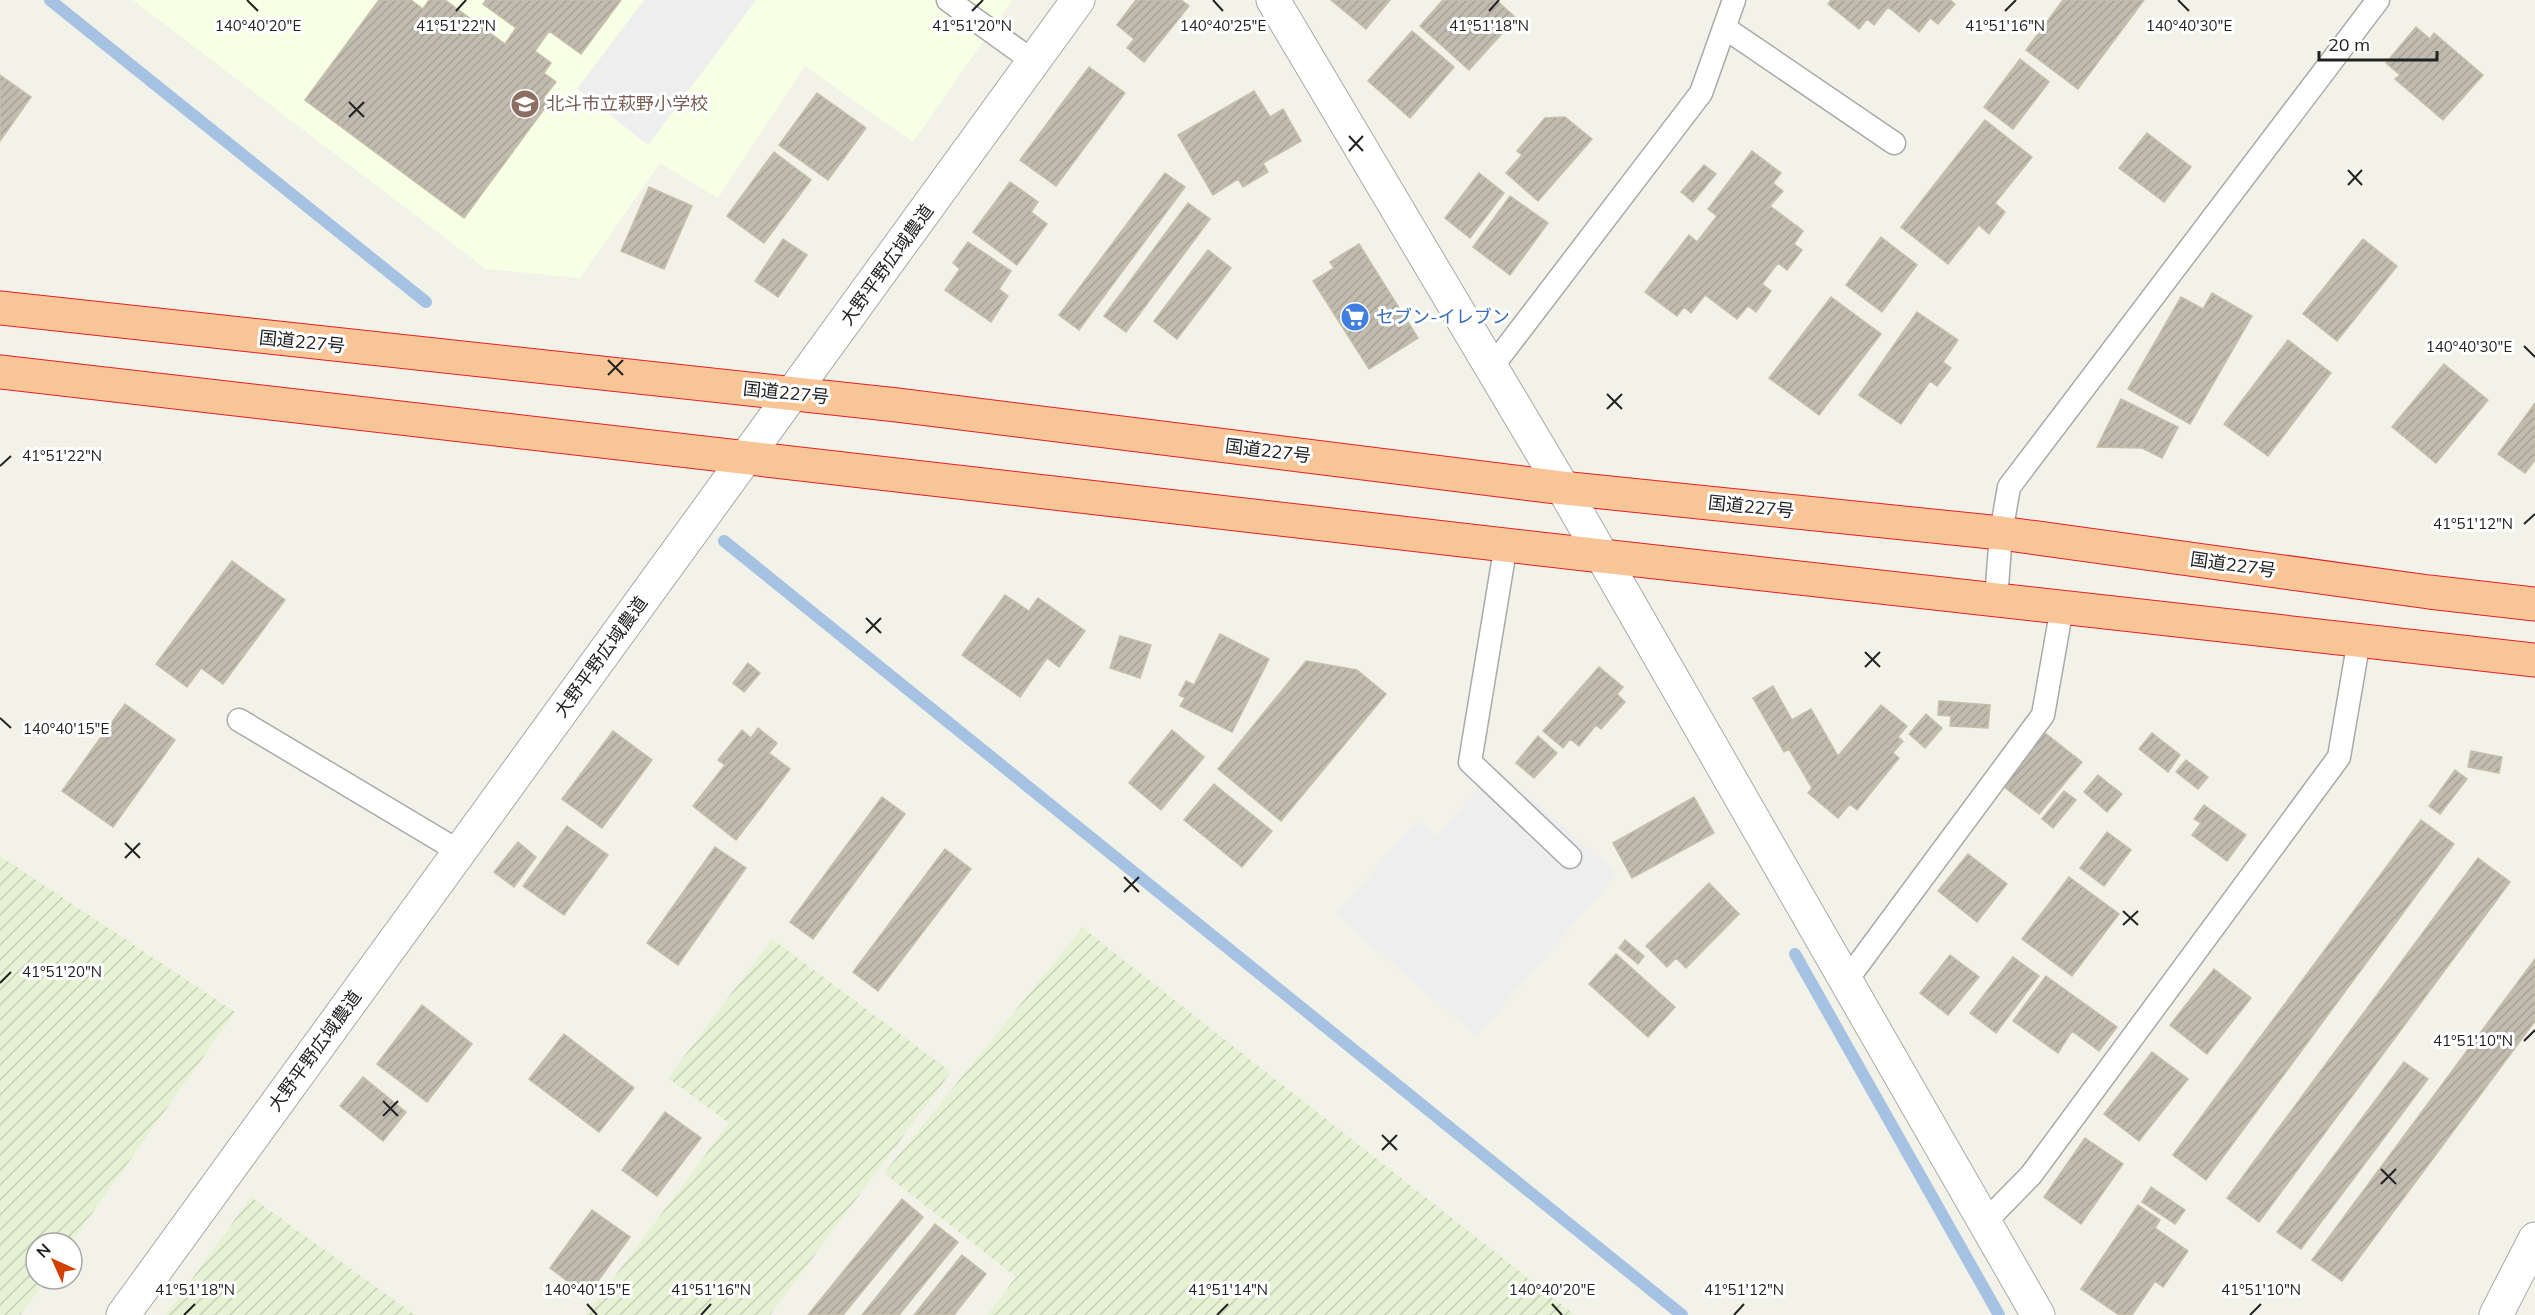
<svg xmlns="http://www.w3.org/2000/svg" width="2535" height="1315" viewBox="0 0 2535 1315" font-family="Mulish,'Noto Sans JP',sans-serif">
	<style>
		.education { fill: #f7ffe4 }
		.farmland { fill: url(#farmland-furrows) }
		.parking { fill: #eee }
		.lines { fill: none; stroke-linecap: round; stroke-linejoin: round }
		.stream { stroke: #a5c2e3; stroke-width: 12 }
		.building { fill: url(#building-hatch); stroke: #c6bea9; stroke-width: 1.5 }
		.service-casing { stroke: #a9a9a9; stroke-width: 25 }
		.minor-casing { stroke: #a9a9a9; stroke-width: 35 }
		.tertiary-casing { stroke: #a9a9a9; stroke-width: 35 }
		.trunk-casing { stroke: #ea1c23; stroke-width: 35 }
		.service { stroke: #fff; stroke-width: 22 }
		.minor { stroke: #fff; stroke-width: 33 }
		.tertiary { stroke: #fff; stroke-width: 33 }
		.trunk { stroke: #f7c596; stroke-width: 33 }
		.ticks { fill: none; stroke: #222; stroke-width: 2 }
		.labels { text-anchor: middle; stroke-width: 6; stroke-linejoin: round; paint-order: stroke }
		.education-label { font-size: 18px; fill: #785e54; stroke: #fff; text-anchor: start }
		.street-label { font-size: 18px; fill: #222; stroke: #fff }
		.shop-label { font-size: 18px; fill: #366cbe; stroke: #fff; text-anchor: start }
		.ticks-label { font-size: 15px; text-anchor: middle; fill: #222; stroke: #fff; stroke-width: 6; stroke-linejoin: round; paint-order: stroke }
	</style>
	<defs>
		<pattern id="farmland-furrows" width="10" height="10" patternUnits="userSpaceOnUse" patternTransform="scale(1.5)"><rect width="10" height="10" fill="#e6f2d3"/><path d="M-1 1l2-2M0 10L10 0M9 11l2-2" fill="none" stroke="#c5cfb5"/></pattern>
		<pattern id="building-hatch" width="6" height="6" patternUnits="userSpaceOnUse" patternTransform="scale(1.5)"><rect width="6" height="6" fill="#c0bcb0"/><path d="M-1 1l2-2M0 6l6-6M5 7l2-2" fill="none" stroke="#a5a197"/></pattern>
	</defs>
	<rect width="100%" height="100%" fill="#f3f2e8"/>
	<!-- education -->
	<path class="education" d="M133,0H1012L913,142L805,66L718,198L660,163L580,278L486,269Z"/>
	<!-- farmland -->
	<path class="farmland" d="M0,856L235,1012L71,1243H36V1279H46L20,1315H0Z
		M1083,927V928L1575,1315H987L1016,1277L884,1173Z
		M772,939L951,1072L770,1315H586L729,1123L668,1078Z
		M251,1197L415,1315H166Z"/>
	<!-- parking -->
	<path class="parking" d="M644,0H756L648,145L577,89Z
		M1496,768L1617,874L1476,1036L1336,914L1417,821L1436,837Z"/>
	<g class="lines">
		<!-- stream -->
		<path class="stream" d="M50,0L426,302
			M724,541L1682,1315
			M1795,954L1999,1315"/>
	</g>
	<!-- building -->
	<path class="building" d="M379,0H411L423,9L429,0H445L505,44L516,28L483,4L486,0H621L581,54L549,31L535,51L551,63L544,73L556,82L544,97L550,101L464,218L305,100Z
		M1136,0H1181L1189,6L1144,62L1127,48L1134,39L1117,25Z
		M1331,0H1390L1366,29Z
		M1443,0H1496L1516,18L1469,70L1420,26Z
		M1831,0H1950L1955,4L1938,24L1930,18L1919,32L1888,7L1874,25L1867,19L1859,29L1828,4Z
		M2063,0H2144L2078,89L2026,50Z
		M2416,27L2430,39L2434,33L2483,75L2443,120L2395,79L2400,75L2386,63Z
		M1412,31L1454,67L1410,118L1368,81Z
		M2020,59L2049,82L2013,129L1984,107Z
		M1089,67L1125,93L1056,186L1020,160Z
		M0,75L31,97L0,141Z
		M1254,91L1270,117L1283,109L1301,141L1263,163L1268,172L1243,187L1238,179L1213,195L1178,135Z
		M817,93L866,128L828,180L779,145Z
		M1565,117L1592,139L1538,201L1506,173L1522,155L1517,151L1545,118Z
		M1985,120L2032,157L1995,203L2005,212L1989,234L1979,225L1948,264L1901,227Z
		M2147,133L2191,167L2164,202L2119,168Z
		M1752,151L1781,173L1773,183L1783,191L1770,206L1803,231L1794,244L1802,250L1787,270L1778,263L1762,284L1771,291L1756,312L1748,306L1737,319L1705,295L1691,313L1684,307L1677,316L1645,292L1689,235L1697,242L1717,216L1708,209Z
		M774,152L811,180L764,243L727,216Z
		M1704,165L1716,174L1693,202L1681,192Z
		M1165,173L1185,187L1079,330L1059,315Z
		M1479,173L1504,193L1470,238L1445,218Z
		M1010,182L1038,202L1031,212L1047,224L1017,265L973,232Z
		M649,187L692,206L664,269L621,251Z
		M1510,196L1548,223L1510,275L1473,247Z
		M1188,203L1210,219L1126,332L1104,316Z
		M1881,237L1917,265L1882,312L1846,285Z
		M783,239L807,255L778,297L755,281Z
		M2363,239L2397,266L2337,341L2303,314Z
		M968,242L1011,271L999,289L1008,296L991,322L945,290L960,269L953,263Z
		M1359,244L1418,338L1369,369L1313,281L1334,268L1330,262Z
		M1208,250L1231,268L1177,339L1154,321Z
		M2212,293L2252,316L2190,424L2128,389L2181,297L2203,309Z
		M1831,297L1881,334L1819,415L1769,378Z
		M1917,312L1958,340L1943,362L1951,368L1937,386L1930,381L1901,424L1859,395Z
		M2288,340L2331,373L2268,456L2224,424Z
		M2444,364L2488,400L2436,463L2392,427Z
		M2121,399L2178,427L2162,458L2142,448L2097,447Z
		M2535,403V460L2525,473L2498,454Z
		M232,561L285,600L223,684L201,668L187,687L156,664Z
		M1005,595L1029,611L1038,598L1085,631L1059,667L1047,658L1020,697L962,655Z
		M1220,634L1269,659L1232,732L1180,706L1185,698L1179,695L1186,681L1194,685Z
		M1120,636L1151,645L1140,678L1110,668Z
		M1306,661L1357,670L1386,694L1281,821L1218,769Z
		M748,663L760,673L744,692L733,683Z
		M1599,667L1623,687L1617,694L1625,702L1601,729L1596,725L1579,746L1570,739L1563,748L1543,731Z
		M1773,686L1792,720L1811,709L1838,756L1881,705L1907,726L1898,737L1903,741L1893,753L1899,758L1857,810L1850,804L1838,818L1808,793L1812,788L1789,749L1784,752L1753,698Z
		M1939,701L1990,705L1988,728L1950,726L1951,716L1938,715Z
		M125,704L175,740L113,827L62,791Z
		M1926,714L1942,728L1925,748L1909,734Z
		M758,728L777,743L769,753L790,769L736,840L693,806L725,765L718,760L742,730L751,738Z
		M1172,730L1204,757L1161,810L1129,783Z
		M613,731L652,760L602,828L562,799Z
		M2045,733L2082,762L2039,814L2003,786Z
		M2152,733L2180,755L2168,772L2139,749Z
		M1538,736L1557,753L1534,778L1516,763Z
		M2471,751L2502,757L2499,773L2468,767Z
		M2186,760L2208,777L2198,789L2176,772Z
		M2455,770L2467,779L2440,814L2429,806Z
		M2098,775L2122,794L2107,812L2084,792Z
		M1214,784L1272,831L1242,867L1184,820Z
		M2064,791L2076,800L2053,828L2042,819Z
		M882,797L905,814L813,939L790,922Z
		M1694,797L1714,833L1632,878L1613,843Z
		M2204,805L2246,835L2227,861L2192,835L2201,823L2194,819Z
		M2421,820L2454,844L2206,1180L2173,1155Z
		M567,826L608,855L564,915L523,886Z
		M2107,832L2131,850L2104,886L2080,868Z
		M518,842L536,857L514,887L494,872Z
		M715,847L746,868L678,965L647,943Z
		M945,849L971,869L878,991L853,972Z
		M1968,854L2007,884L1977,922L1938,891Z
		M2478,858L2510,882L2259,1222L2227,1198Z
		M2069,877L2119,914L2072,976L2022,939Z
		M1709,883L1739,914L1686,968L1676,958L1667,967L1646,946Z
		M1625,940L1644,956L1638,964L1619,948Z
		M1616,954L1675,1007L1648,1037L1589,984Z
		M1950,955L1979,977L1948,1015L1920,993Z
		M2013,957L2039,976L1996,1033L1970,1013Z
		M2535,959V1021L2342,1281L2312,1260Z
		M2214,969L2251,998L2207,1054L2170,1025Z
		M2046,976L2117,1027L2099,1051L2072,1031L2058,1053L2013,1021Z
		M422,1005L472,1044L427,1102L377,1064Z
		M564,1034L634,1088L599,1132L529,1079Z
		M2152,1052L2188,1079L2139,1141L2104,1114Z
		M2404,1062L2428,1079L2301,1249L2277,1232Z
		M363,1077L406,1112L383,1141L340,1106Z
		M665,1112L701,1138L657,1196L622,1170Z
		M2085,1138L2123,1164L2081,1224L2044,1197Z
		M2151,1187L2185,1210L2175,1224L2142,1202Z
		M902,1199L923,1217L843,1315H808Z
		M2138,1205L2160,1220L2155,1228L2188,1251L2163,1287L2155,1281L2132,1315H2119L2081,1289Z
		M592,1210L630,1237L587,1296L550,1268Z
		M935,1224L958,1242L899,1315H862Z
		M962,1255L986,1274L954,1315H914Z"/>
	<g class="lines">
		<!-- service casing -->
		<g class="service-casing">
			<path id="service" d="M948,0L1034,62
				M1725,28L1894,143
				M1491,368L1701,93L1734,0
				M1506,544L1470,762L1570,857
				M1996,600L2001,533L2009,487L2378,0
				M239,720L460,852
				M1846,981L2043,715L2062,607
				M1985,1222L2031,1175L2339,757L2359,640"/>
		</g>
		<!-- minor casing -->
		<g class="minor-casing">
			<path id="minor" d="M1273,0L1563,488L2038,1315
				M2496,1315L2535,1239"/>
		</g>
		<!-- tertiary casing -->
		<g class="tertiary-casing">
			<path id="tertiary" d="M123,1315L1078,0"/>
		</g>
		<!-- trunk casing -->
		<g class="trunk-casing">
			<path id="trunk" d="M0,308L897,405L1563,488L2001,533L2429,592L2535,604
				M0,372L1602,556L2535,660"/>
		</g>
		<!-- service -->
		<use href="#service" class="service"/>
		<!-- minor -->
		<use href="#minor" class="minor"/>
		<!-- tertiary -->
		<use href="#tertiary" class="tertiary"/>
		<!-- trunk -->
		<use href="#trunk" class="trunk"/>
	</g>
	<!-- ticks -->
	<path class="ticks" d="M247,0L258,11M1213,0L1223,11M2178,0L2189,11M456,11L466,0M972,11L983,0M1489,11L1499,0M2005,11L2016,0M349,102L364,117M349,117L364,102M1349,136L1363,151M1349,151L1363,136M2348,170L2362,185M2348,185L2362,170M2524,346L2535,357M608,360L623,375M608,375L623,360M1607,394L1622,409M1607,409L1622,394M0,466L11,456M2524,524L2535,514M866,618L881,633M866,633L881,618M1865,652L1880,667M1865,667L1880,652M0,718L11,728M125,843L140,858M125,858L140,843M1124,877L1139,892M1124,892L1139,877M2123,911L2138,925M2123,925L2138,911M0,983L11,972M2524,1041L2535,1030M383,1101L398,1116M383,1116L398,1101M1382,1135L1397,1150M1382,1150L1397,1135M2381,1169L2396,1184M2381,1184L2396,1169M587,1304L597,1315M1552,1304L1562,1315M184,1315L195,1304M701,1315L711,1304M1217,1315L1228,1304M1734,1315L1744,1304M2250,1315L2261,1304"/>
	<!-- icons -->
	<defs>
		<g id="school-disc" transform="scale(1.5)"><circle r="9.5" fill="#8d6e63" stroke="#fff"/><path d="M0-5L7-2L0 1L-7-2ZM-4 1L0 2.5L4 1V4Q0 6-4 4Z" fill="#fff"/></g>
		<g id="supermarket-disc" transform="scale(1.5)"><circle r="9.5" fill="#3f7fe0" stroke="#fff"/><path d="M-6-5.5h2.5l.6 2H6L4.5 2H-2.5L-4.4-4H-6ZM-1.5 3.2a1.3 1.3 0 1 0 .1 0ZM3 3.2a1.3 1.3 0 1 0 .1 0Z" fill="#fff"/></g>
	</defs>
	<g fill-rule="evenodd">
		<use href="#school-disc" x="525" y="104"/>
		<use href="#supermarket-disc" x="1355" y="317"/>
	</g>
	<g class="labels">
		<!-- education labels -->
		<g class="education-label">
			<text x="546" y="110">北斗市立萩野小学校</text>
		</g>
		<!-- street labels -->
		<g class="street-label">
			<text transform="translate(887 265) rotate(-54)" y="6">大野平野広域農道</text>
			<text transform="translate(302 342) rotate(6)" y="6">国道227号</text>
			<text transform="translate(786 393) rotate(6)" y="6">国道227号</text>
			<text transform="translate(1268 451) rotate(7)" y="6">国道227号</text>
			<text transform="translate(1751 507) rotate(6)" y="6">国道227号</text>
			<text transform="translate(2233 565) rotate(8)" y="6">国道227号</text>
			<text transform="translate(601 657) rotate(-54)" y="6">大野平野広域農道</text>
			<text transform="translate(315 1051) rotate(-54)" y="6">大野平野広域農道</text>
		</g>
		<!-- shop labels -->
		<g class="shop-label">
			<text x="1376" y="323">セブン-イレブン</text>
		</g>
	</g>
	<g class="ticks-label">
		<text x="258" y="31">140°40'20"E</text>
		<text x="1223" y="31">140°40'25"E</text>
		<text x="2189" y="31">140°40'30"E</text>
		<text x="456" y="31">41°51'22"N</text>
		<text x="972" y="31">41°51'20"N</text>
		<text x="1489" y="31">41°51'18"N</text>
		<text x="2005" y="31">41°51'16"N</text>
		<text x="2469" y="352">140°40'30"E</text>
		<text x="62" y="461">41°51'22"N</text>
		<text x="2473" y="529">41°51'12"N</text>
		<text x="66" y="734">140°40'15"E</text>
		<text x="62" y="977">41°51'20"N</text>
		<text x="2473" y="1046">41°51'10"N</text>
		<text x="195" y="1295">41°51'18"N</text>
		<text x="711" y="1295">41°51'16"N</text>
		<text x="1228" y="1295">41°51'14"N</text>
		<text x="1744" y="1295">41°51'12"N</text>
		<text x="587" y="1295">140°40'15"E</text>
		<text x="1552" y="1295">140°40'20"E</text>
		<text x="2261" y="1295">41°51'10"N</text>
	</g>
	<!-- north arrow -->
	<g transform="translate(54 1261) rotate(315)"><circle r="28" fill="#ffffff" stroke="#a7a7a7" stroke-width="1.5"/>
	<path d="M0-4.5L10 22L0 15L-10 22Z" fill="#d34100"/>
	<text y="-9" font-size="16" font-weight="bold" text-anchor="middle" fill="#222222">N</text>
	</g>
	<!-- scale -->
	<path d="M2319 51v9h118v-9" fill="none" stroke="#222222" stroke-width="3"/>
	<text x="2328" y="51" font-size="18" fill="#222222" stroke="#ffffff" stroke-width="4.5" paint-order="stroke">20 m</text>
</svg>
